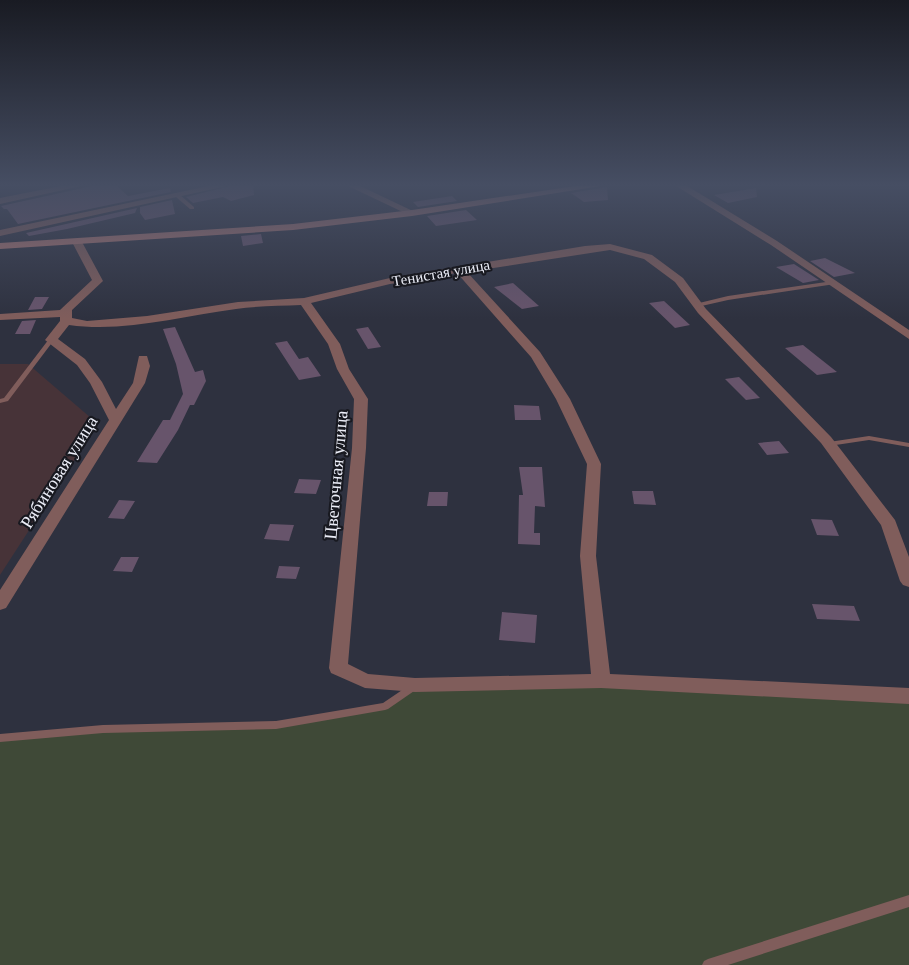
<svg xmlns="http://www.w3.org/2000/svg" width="909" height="965" viewBox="0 0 909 965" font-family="Georgia,serif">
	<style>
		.industrial { fill: #473338 }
		.green { fill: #3f4937 }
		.building { fill: #67546b }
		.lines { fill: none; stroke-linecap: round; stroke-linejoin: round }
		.lane { fill: #805d5b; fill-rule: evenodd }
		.street { fill: #805d5b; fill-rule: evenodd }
		.secondary { fill: #ac7571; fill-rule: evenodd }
		.labels { text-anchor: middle; stroke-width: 4.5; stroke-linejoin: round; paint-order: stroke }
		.far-street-label { font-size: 15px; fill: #eceef8; stroke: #181920 }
		.street-label { font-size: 18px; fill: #eceef8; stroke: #181920 }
	</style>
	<rect width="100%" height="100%" fill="#2e313f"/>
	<!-- industrial -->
	<path class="industrial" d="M0,364H28L98,424L0,575Z"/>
	<!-- green -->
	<path class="green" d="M601,681L909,696V965H0V738L103,729L276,725L385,706L415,685Z"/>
	<!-- building -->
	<path class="building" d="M101,184H115L128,196L170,188L171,192L18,224L7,209H4L1,206Z
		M238,184H253L254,195L231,201L223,197L193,203L186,197Z
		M607,187L608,200L584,202L571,193Z
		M756,188L757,197L728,203L714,195Z
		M452,196L457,201L418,207L413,202Z
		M172,200L175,214L145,220L140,213V207Z
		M137,208L135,213L67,229L29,236L26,233Z
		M466,210L477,220L436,226L427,216Z
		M261,234L263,243L243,246L241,236Z
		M825,258L855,273L834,277L810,261Z
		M794,264L819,280L803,283L776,267Z
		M513,283L539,306L522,309L494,287Z
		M35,297H49L42,309L28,310Z
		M664,301L690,325L675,328L649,303Z
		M36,320L30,334H15L22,321Z
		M175,327L195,372L203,370L206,381L194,405H190L178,430L157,463L137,462L163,420H170L183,394L176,364L163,329Z
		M368,327L381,347L368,349L356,329Z
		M287,341L299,359L308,357L321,376L299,380L275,343Z
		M803,345L818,357L837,372L817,375L785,348Z
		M739,377L760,398L746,400L725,379Z
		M514,405L539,406L541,420H515Z
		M779,441L789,453L767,455L758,443Z
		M519,467H542L545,507L535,506L534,533H540V545L518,544L519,495H523Z
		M299,479L321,480L316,494L294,493Z
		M632,491H653L656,505L634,504Z
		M429,492H448L447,506H427Z
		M119,500L135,501L124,519L108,518Z
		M811,519L832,520L839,536L817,535Z
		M270,524L294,525L289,541L264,539Z
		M121,557H139L132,572L113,571Z
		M279,566L300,567L296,579L276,578Z
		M812,604L854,606L860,621L817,619Z
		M502,612L537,615L535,643L499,640Z"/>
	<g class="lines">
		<!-- lane -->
		<path class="lane" d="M176,195H180L194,207V209H190L176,197Z
			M833,281L836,283L835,284L728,300L697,307L694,305L695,304L728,296Z
			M51,338L54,340L8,401L0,403V399L4,398L49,339Z
			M869,436L909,443V447L869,440L829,446L825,444L829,442Z
			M414,682L417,683L419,686L417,689L388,709L385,710L276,729L103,733L0,742V734L103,725L276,721L383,703Z
			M909,895V907L728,965H702L704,961L708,959Z"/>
		<!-- street -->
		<path class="street" d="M71,184H90L0,204V198Z
			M218,184H236L0,236V230Z
			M344,184H356L417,213L409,215Z
			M673,184H684L777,241L909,330V339L771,245Z
			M77,239L82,242L103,281L72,310V318L87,321L147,316L238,302L304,298L390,278L585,246L610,244L652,255L683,278L706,309L831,437L895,520L909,557V587L903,585L900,581L881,525L821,443L698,313L675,282L644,259L610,250L467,272L540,352L570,399L601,464L596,556L610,674L909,688V704L601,688L415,692L365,688L331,673L329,668L352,448L354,399L337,369L328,344L301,305C279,306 257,306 236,309C181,316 124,333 69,325L58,339L85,359L102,382L116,409L133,383L139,356H147L150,366L145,383L6,608L0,610V590L109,420L90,383L77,365L45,340L60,321V317L0,320V314L60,310L92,280L72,242ZM457,273L531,357L556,399L587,464L580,556L591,674L415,678L368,674L348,664L366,448L368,399L349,369L340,344L311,303L390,284Z"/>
		<!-- secondary -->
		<path class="secondary" d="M589,184H613L412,216L293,230L0,249V243L293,224L412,210Z"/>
	</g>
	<!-- sky -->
	<linearGradient id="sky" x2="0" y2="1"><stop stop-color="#191b23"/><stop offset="0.58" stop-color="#464e63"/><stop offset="1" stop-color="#464e63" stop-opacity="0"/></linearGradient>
	<rect width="909" height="319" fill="url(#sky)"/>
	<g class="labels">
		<!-- far-street labels -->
		<g class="far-street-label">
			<text transform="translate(441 273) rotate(-10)" y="5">Тенистая улица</text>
		</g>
		<!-- street labels -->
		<g class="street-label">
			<text transform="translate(59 472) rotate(-58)" y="6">Рябиновая улица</text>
			<text transform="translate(336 475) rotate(-85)" y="6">Цветочная улица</text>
		</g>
	</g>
</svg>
